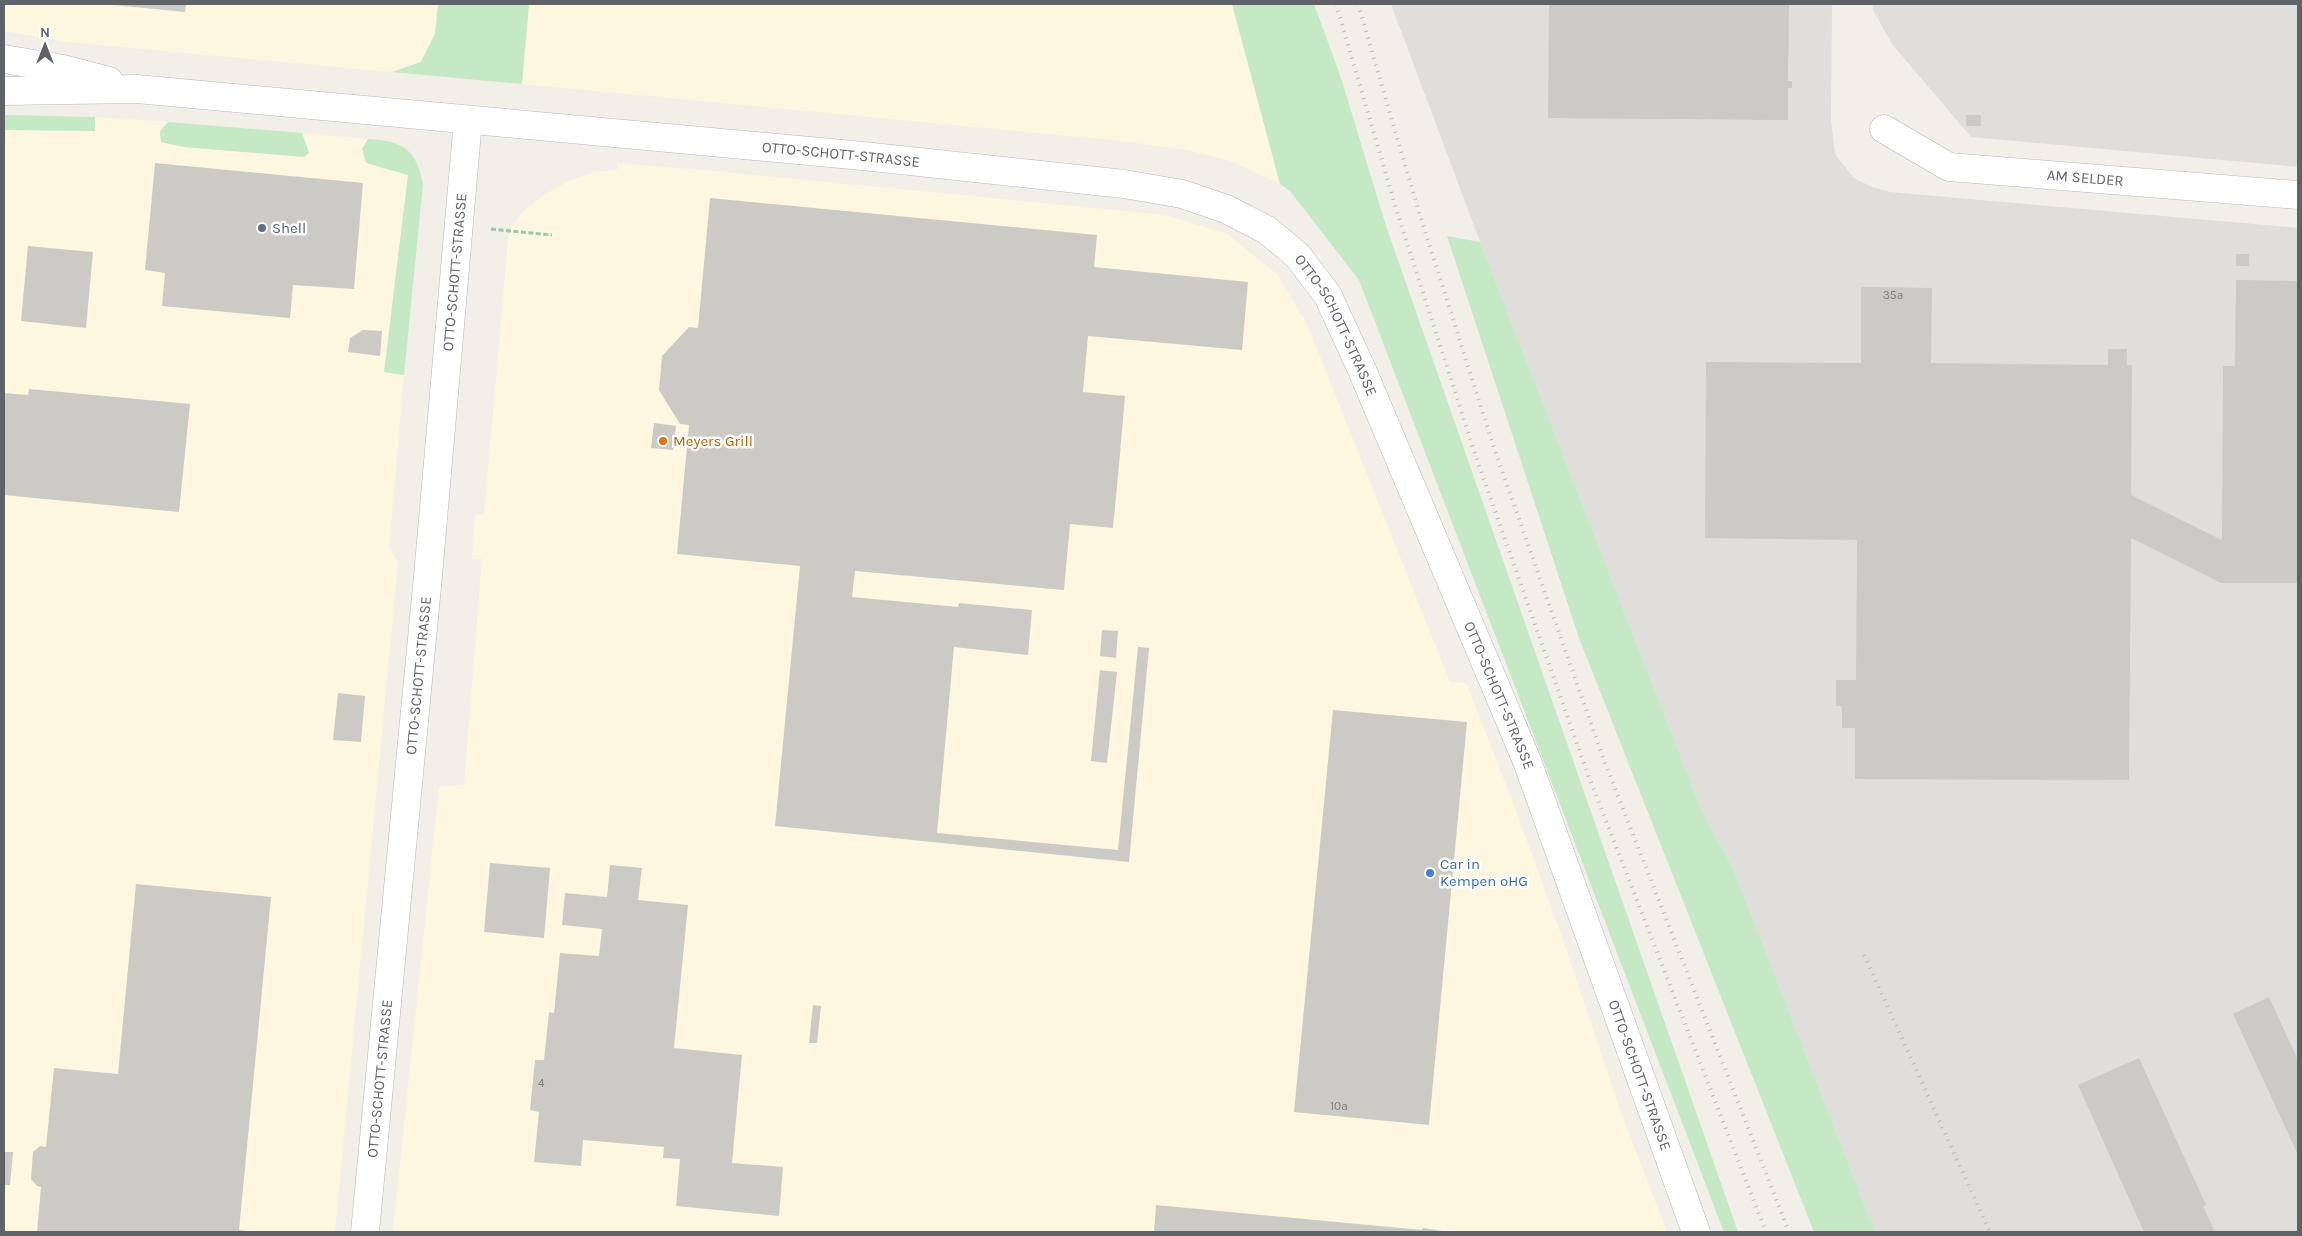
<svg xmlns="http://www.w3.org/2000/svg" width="2302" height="1236" viewBox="0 0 2302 1236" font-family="Karla,sans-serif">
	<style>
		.commercial { fill: #fef7e0 }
		.industrial { fill: #e0deda }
		.green { fill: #c5e8c5 }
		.building { fill: #cccac5 }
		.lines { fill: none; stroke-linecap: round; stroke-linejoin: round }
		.minor-casing { stroke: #b5b8bc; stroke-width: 29 }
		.tertiary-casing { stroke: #b5b8bc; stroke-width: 29 }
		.path { stroke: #9cc7a9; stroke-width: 3; stroke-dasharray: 5 2.5; stroke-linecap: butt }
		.minor { stroke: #fff; stroke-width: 28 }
		.tertiary { stroke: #fff; stroke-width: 28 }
		.rail { stroke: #b6b7b8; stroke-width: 4; stroke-dasharray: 1 6; stroke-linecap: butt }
		.service-dot { fill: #5c6f8a; stroke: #fff; stroke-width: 2 }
		.food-dot { fill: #e8710a; stroke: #fff; stroke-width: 2 }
		.shop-dot { fill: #3f7fe0; stroke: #fff; stroke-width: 2 }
		.labels { text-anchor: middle; stroke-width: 5; stroke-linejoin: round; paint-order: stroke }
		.number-label { font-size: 12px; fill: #7a7d7f }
		.street-label { font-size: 15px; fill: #5f6368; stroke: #fff }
		.service-label { font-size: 15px; fill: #4e5e75; stroke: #fff; text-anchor: start }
		.food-label { font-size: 15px; fill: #c56008; stroke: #fff; text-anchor: start }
		.shop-label { font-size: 15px; fill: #366cbe; stroke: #fff; text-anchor: start }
	</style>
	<rect width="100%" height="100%" fill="#f1efe8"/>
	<!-- commercial -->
	<path class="commercial" d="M4,4H438L435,34L420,62L392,72L68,42L4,31Z
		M529,4H1232L1280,184L1231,161L1187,150L1113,140L522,84Z
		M95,117L168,122L160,131L161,142L184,147L303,157L309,153L302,133L368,139L362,149L395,171L408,175L385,372L404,375L389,548L398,562L335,1232H4V130L95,131Z
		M618,163L713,171L1166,215L1227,234L1278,275L1307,324L1450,682L1466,683L1512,800L1562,937L1620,1110L1667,1232H393L439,787L464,785L482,559H472L475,514L484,515L508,241L511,228L523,212L542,196L569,181L595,172L617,170Z"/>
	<!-- industrial -->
	<path class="industrial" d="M1391,4H1832L1831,120L1835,154L1854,178L1870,186L1890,192L2298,228V1232H1875L1733,868L1703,814L1480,242Z
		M1872,4H2298V167L1971,137L1892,44L1874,12Z"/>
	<!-- green -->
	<path class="green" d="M438,4H529L522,84L392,72L421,62L435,34Z
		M1232,4H1314L1341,78L1386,226L1738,1232H1724L1359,280L1290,191L1280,184Z
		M4,115L95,117V131L4,130Z
		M168,122L302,133L309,153L304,157L184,147L161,142L160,131Z
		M368,139C402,141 416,148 423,184L404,375L384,372L408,175L366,163L362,149Z
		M1447,236L1480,242L1703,814L1733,868L1875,1232H1814L1579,638Z"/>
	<!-- building -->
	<path class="building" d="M104,4H186L185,12Z
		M1549,4H1789L1788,81H1792V88H1788V120L1548,118Z
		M1966,115H1981V126H1966Z
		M155,163L363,183L354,289L293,285L290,318L162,306L165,273L145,270Z
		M710,198L1097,235L1094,267L1248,282L1242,350L1088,336L1083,392L1125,396L1119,465L1113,528L1070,524L1064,590L855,571L852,597L958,607L959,603L1032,610L1028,655L954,647L937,833L1118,850L1138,647L1149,648L1129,862L775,826L800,566L677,554L689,425L680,424L659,390L662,356L689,327L698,328Z
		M28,246L93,252L86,328L21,321Z
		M2236,254H2249V266H2236Z
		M2236,280L2298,281V583H2221L2131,538L2129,780L1855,779V728H1842V706H1836V680H1856L1857,540L1705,538L1706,362L1861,363V287L1932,288L1931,363L2108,365V349H2127V365H2132L2131,495L2222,540L2223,366H2235Z
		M363,330L382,331L380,356L348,352L350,338Z
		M29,389L190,404L179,512L4,495V393L28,395Z
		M654,423L676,426L673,450L651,448Z
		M1102,630L1118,631L1116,658L1100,656Z
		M1100,670L1117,672L1107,763L1091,761Z
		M338,693L365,696L361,742L333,740Z
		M1333,710L1467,722L1429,1125L1294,1112Z
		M490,863L550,868L544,938L484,932Z
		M610,865L642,868L638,900L688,905L674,1048L742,1055L732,1163L783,1167L779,1216L676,1206L680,1159L663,1158L664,1147L583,1140L581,1166L534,1162L539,1112L530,1110L535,1060H544L549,1012L554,1013L560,953L599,956L602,929L562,925L565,893L607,897Z
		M136,884L271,897L239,1230L254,1232H37L41,1187L37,1186L31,1179L33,1152L40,1146L46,1147L54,1068L118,1074Z
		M2269,997L2298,1060V1155L2233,1014Z
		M813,1005L821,1006L817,1043H809Z
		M2139,1058L2206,1205L2203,1206L2215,1232H2144L2078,1085Z
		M4,1152H13L10,1185H4Z
		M1156,1205L1422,1230L1423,1228L1449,1232H1154Z"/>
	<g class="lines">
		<!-- minor casing -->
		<g class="minor-casing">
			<g id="minor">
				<path id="s1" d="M1884,129L1949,167L2298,195"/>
				<path id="s2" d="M365,1232L428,576L468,120"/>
			</g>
		</g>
		<!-- tertiary casing -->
		<g class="tertiary-casing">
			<g id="tertiary">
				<path d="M4,59L63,69L109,81"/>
				<path id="s3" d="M4,91L137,89L863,156L1124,184L1182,194L1226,209L1267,230L1298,256L1328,296L1362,370L1527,761L1696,1232"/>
			</g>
		</g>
		<!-- path -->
		<path class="path" d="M491,229L552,235"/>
		<!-- minor -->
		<use href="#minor" class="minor"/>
		<!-- tertiary -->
		<use href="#tertiary" class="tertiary"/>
		<!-- rail -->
		<path class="rail" d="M1336,4L1398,215L1476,457L1587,772L1766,1232
			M1358,4L1418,209L1495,451L1605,763L1789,1232
			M1864,955L1990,1232"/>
	</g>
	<!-- markers -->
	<circle class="service-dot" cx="262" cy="228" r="5"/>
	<circle class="food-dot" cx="663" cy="441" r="5"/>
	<circle class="shop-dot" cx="1430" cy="873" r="5"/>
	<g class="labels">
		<!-- number labels -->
		<g class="number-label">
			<text x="1893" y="299">35a</text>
			<text x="541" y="1087">4</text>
			<text x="1339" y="1110">10a</text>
		</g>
		<!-- street labels -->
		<g class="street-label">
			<text dy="5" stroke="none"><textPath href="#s3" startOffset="840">OTTO-SCHOTT-STRASSE</textPath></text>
			<text dy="5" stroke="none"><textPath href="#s1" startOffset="212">AM SELDER</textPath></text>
			<text dy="5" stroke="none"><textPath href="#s2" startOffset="964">OTTO-SCHOTT-STRASSE</textPath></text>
			<text dy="5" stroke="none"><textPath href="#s3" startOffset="1396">OTTO-SCHOTT-STRASSE</textPath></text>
			<text dy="5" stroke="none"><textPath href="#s2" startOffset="559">OTTO-SCHOTT-STRASSE</textPath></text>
			<text dy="5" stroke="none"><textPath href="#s3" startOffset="1801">OTTO-SCHOTT-STRASSE</textPath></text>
			<text dy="5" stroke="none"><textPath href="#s3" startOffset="2206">OTTO-SCHOTT-STRASSE</textPath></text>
			<text dy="5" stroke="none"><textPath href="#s2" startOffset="154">OTTO-SCHOTT-STRASSE</textPath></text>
		</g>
		<!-- service labels -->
		<g class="service-label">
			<text x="272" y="233">Shell</text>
		</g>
		<!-- food labels -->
		<g class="food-label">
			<text x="673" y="446">Meyers Grill</text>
		</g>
		<!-- shop labels -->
		<g class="shop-label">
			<text x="1440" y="869">Car in<tspan x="1440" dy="17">Kempen oHG</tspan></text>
		</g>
	</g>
	<!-- border -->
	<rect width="2302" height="1236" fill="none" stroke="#5f6368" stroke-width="10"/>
	<!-- north arrow -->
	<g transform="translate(45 45)" stroke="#ffffff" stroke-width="4" paint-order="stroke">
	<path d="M0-4L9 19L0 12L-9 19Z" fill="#5f6368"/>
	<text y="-8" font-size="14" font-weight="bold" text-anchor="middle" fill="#5f6368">N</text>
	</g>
</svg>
